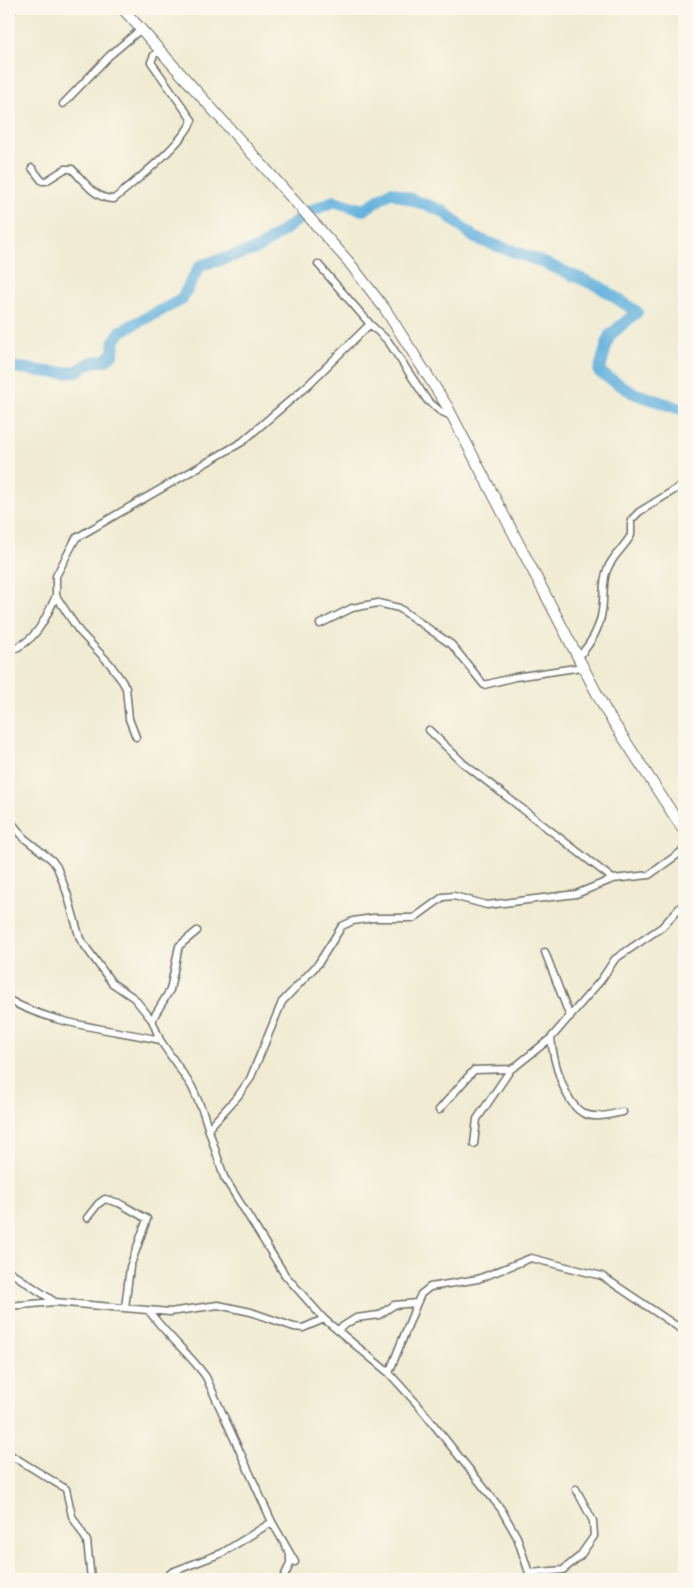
<svg xmlns="http://www.w3.org/2000/svg" width="693" height="1588" viewBox="0 0 693 1588" font-family="'Indie Flower',sans-serif">
	<style>
		.lines { fill: none; stroke-linecap: round; stroke-linejoin: round }
		.river { stroke: #63b1dd; stroke-width: 12 }
		.minor-casing { stroke: #706e65; stroke-width: 9 }
		.trunk-casing { stroke: #706e65; stroke-width: 12 }
		.minor { stroke: #fff; stroke-width: 6 }
		.trunk { stroke: #fff; stroke-width: 10 }
	</style>
	<rect width="100%" height="100%" fill="#fbf7ec"/>
	<filter id="ink" filterUnits="userSpaceOnUse"><feTurbulence type="fractalNoise" baseFrequency=".02" numOctaves="2"/><feDisplacementMap in="SourceGraphic" scale="10" xChannelSelector="R" yChannelSelector="G"/><feConvolveMatrix kernelMatrix="1 2 1 2 8 2 1 2 1" color-interpolation-filters="sRGB"/></filter>
	<filter id="wash" filterUnits="userSpaceOnUse"><feTurbulence type="fractalNoise" baseFrequency=".0096" numOctaves="4" result="noise"/><feDisplacementMap in="SourceGraphic" scale="20" xChannelSelector="R" yChannelSelector="G"/><feGaussianBlur stdDeviation="1.12" result="paint"/><feColorMatrix in="noise" values="0 0 0 0 0 0 0 0 0 0 0 0 0 0 0 0 0 1.4 0 .05"/><feComposite in="paint" operator="in"/></filter>
	<g filter="url(#wash)">
		<rect width="100%" height="100%" fill="#f0ebd2"/>
		<g class="lines">
			<!-- river -->
			<path class="river" d="M311,211L334,201L363,210L391,192L443,211L475,238L535,259L600,287L637,312L609,336L599,372L633,393L684,410
				M9,367C30,368 51,375 72,372C86,370 84,360 105,361L113,353L114,341L121,331L181,300L200,266L259,248L302,217"/>
		</g>
	</g>
	<g filter="url(#ink)">
		<g class="lines">
			<!-- minor casing -->
			<g class="minor-casing">
				<path id="minor" d="M9,14L14,9
					M63,104L109,56L141,29
					M32,168L42,181H46L65,169H72C84,181 96,200 114,199C134,182 184,143 192,120L151,62L154,55L160,50
					M318,264L370,324L388,341L427,400L440,411L453,417
					M320,624L352,608L378,603L399,608L452,645L484,685L515,677L582,667
					M9,651C36,642 45,620 56,596
					M577,659C593,641 602,625 603,601C604,590 603,579 607,570C612,556 624,548 631,535V520L639,512L684,484
					M429,730L463,763L613,879
					M136,737L129,719L126,688L122,681L110,664L79,631L56,596V576L76,538L242,442L308,385L370,324
					M9,819L24,838L52,860L57,867L67,893L80,939L112,983L134,998L152,1020L160,1040L192,1087L203,1112L224,1177L285,1275L324,1319L389,1373L418,1405L501,1509L517,1537L531,1579
					M545,952L570,1017
					M9,1000C53,1025 110,1029 160,1040
					M152,1020L170,990L179,946L197,931
					M551,1038C553,1058 564,1105 585,1114C597,1119 611,1114 623,1112
					M439,1110L474,1070L511,1069L516,1066L551,1038L601,980L615,959L662,927L684,903
					M208,1129L238,1096L250,1079L282,1002L318,964L342,926L353,921L373,918H414L443,897L454,896L487,905L576,894L613,879L649,875L684,850
					M474,1144L477,1119L511,1069
					M87,1218L98,1204L105,1199L119,1203L147,1219L130,1267L125,1308
					M9,1271L55,1302
					M9,1306L55,1302L170,1312L218,1305L251,1312L294,1327L303,1328L324,1319
					M149,1311C166,1335 189,1353 206,1377L272,1522L295,1562
					M337,1330L356,1318L379,1315L394,1305L417,1303
					M389,1373L417,1303L421,1294L430,1287L478,1279L531,1258L602,1276L684,1331
					M9,1454L66,1489L72,1516L87,1541L91,1579
					M529,1573L563,1570L580,1556L594,1536L593,1521L576,1489
					M164,1579L172,1572L222,1553L272,1522
					M283,1579L290,1564V1556"/>
			</g>
			<!-- trunk casing -->
			<g class="trunk-casing">
				<path id="trunk" d="M123,9L348,261L385,309L447,406L606,711L684,831"/>
			</g>
			<!-- minor -->
			<use href="#minor" class="minor"/>
			<!-- trunk -->
			<use href="#trunk" class="trunk"/>
		</g>
	</g>
	<!-- margin -->
	<rect width="693" height="1588" fill="none" stroke="#fbf7ec" stroke-width="30"/>
</svg>
